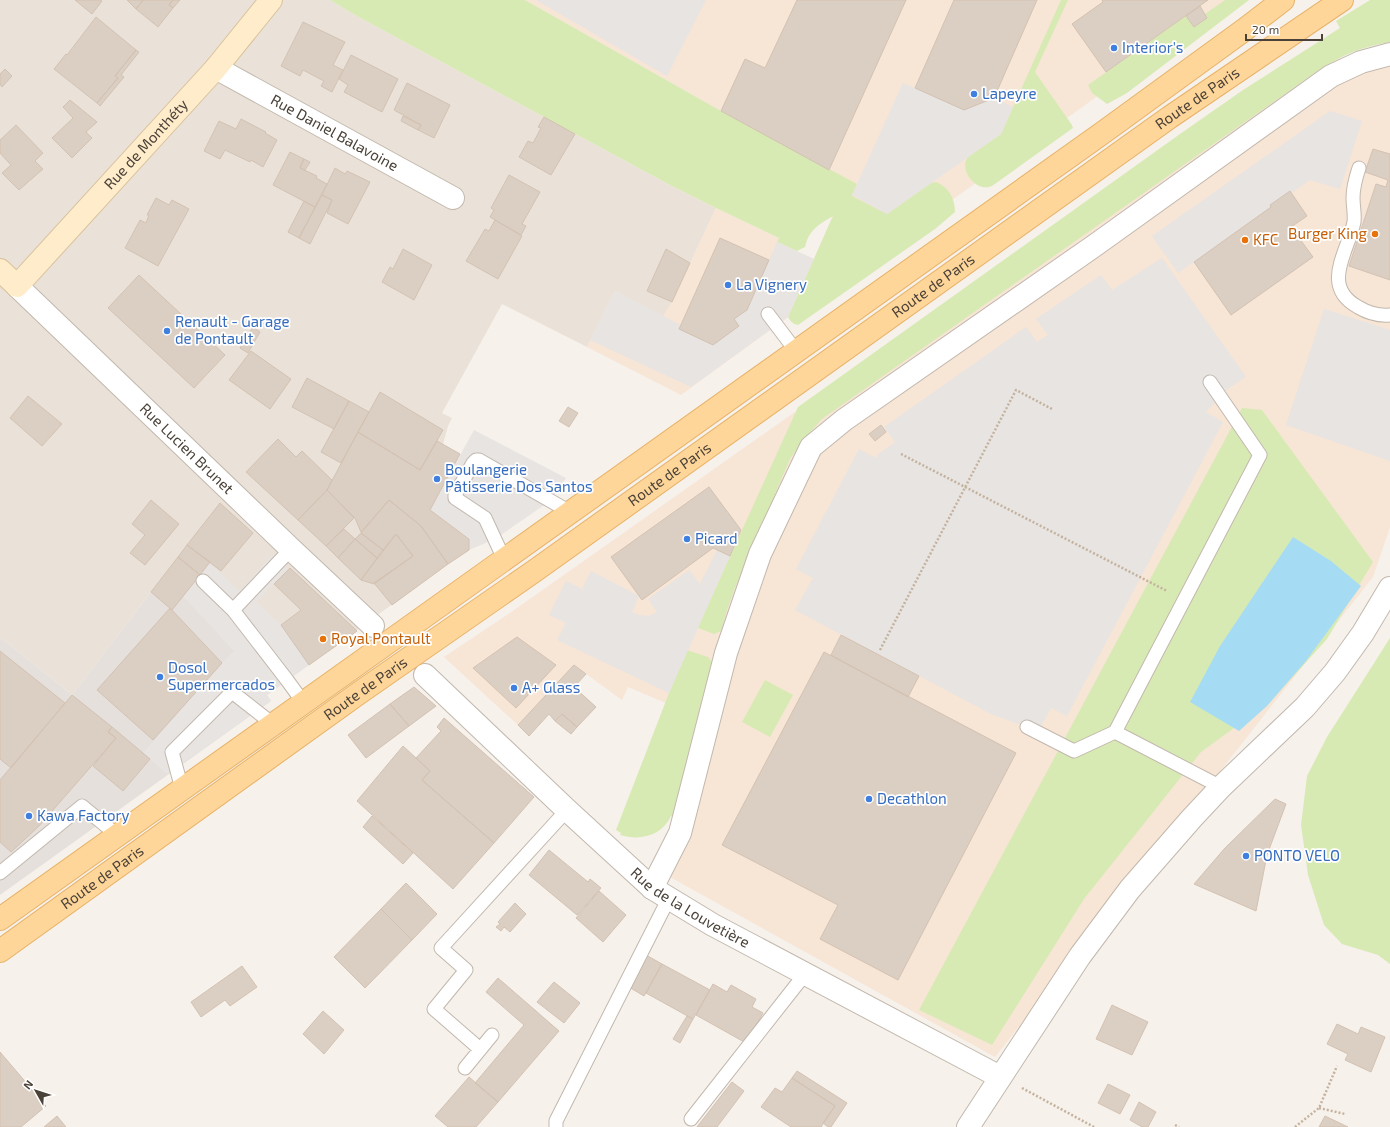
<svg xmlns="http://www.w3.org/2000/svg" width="1390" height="1127" viewBox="0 0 1390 1127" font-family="'Exo 2',sans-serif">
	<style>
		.residential { fill: #eae2d8 }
		.commercial { fill: #f7e5d6 }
		.industrial { fill: #e5e0dc }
		.green { fill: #d8eab3 }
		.parking { fill: #e7e4e2 }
		.water { fill: #a6dcf3 }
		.building { fill: #dbcec2; stroke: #d3c2b2 }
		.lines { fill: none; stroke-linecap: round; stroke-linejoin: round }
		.lane-casing { stroke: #c2b8ad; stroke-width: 15 }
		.street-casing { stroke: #c2b8ad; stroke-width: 24 }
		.secondary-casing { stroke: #d9c29c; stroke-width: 24 }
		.primary-casing { stroke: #e7b267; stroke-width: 24 }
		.path { stroke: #c4b29d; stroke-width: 2.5; stroke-dasharray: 2 2; stroke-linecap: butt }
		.lane { stroke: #fff; stroke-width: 13 }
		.street { stroke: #fff; stroke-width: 22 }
		.secondary { stroke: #ffeccb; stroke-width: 22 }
		.primary { stroke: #ffd69a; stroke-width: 22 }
		.shop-dot { fill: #3f7fe0; stroke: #fff; stroke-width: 1.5 }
		.food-dot { fill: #e8710a; stroke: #fff; stroke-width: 1.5 }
		.labels { text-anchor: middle; stroke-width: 3.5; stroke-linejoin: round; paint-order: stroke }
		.shop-label { font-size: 15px; fill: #366cbe; stroke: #fff; text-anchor: start }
		.street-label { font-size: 15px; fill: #4a4138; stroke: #fff }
		.food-label { font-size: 15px; fill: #c56008; stroke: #fff; text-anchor: start }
	</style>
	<rect width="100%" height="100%" fill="#f6f1eb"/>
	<!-- residential -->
	<path class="residential" d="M0,0H330L355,15L670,185L716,208L672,302L663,317L615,291L587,347L502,304L442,413L452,418L448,426L421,526L448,564L267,695L183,596L172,610L151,592L72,695L0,637Z"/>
	<!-- commercial -->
	<path class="commercial" d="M525,0H1230L1207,18L788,317L681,395L587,347L615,291L663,316L672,302L716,208L779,238L777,242L814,259L848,180L721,111Z
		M1390,53V527L1373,577L995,1057L661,872L680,833L666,703L628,687L622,700L574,665L518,725L444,657L510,613L795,412L819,416L1325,60Z"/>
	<!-- industrial -->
	<path class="industrial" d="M151,592L172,610L183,596L235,651L271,701L0,895V637L72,695Z"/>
	<!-- green -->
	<path class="green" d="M330,0H525L721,111L857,184L852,196L887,214L931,183L936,182C949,187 955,199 955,212L935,229L798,325C793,324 791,322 788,317L833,216C819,224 808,231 805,247L797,251L777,242L779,238L716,208L670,185L355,15Z
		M1061,0H1068L1035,72L1072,125L1073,128L992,186C977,193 958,170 968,157L1001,134Z
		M1225,0H1249L1127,93L1107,104L1092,93L1088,85L1186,16L1194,27L1207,18L1205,14Z
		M1370,0H1390V42C1361,47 1343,55 1319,70L822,419L805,438L790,459L735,588L728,607L721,631L714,634L698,628V627L798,407L1180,134L1243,90L1340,28L1336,21Z
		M1242,408L1262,410L1373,562L1327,639L1271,701L1201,752L1084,899L992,1045L919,1010Z
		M1390,638V964L1378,955L1342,944L1324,925L1308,875L1301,825L1307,776L1327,737Z
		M687,650L708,657L713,663L674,817L671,816C662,836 640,841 620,835L621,833L616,830L669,693Z
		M765,680L793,695L770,737L742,722Z"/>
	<!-- parking -->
	<path class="parking" d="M536,0H706L667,76Z
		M903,83L964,110L994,98L1013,107L1001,134L887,214L852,195Z
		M1330,111L1362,121L1340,189L1310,180L1178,273L1152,236Z
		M777,242L814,259L788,317L691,387L590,340L615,291L681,325L679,329L734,319L747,310Z
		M1162,258L1246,377L1229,388L1206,412L1223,422L1067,716L1051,708L1038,732L1027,727L991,714L795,610L813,578L796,569L859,449L876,458L877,455L895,442L884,427L1026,327L1037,342L1048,335L1036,319L1101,275L1112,290Z
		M1324,309L1390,330V461L1286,425Z
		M474,430L566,478L550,501L495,539L469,550V538L430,510Z
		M717,550L730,556L669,693L557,640L566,623L549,615L566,581L582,589L591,571L639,596L632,612L639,615L649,616L657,612L648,599L689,570L700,584Z
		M273,554L288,569L256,602L281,625L309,665L267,695L271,701L167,774L143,753L222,663L234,651L183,596L210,562L237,590H241Z"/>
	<!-- water -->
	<path class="water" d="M1293,537L1331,561L1361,586L1306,661L1267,706L1239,731L1190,702L1220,646Z"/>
	<!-- building -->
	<path class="building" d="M75,0H100L102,1L92,14Z
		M127,0H143L136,9Z
		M143,0H173L169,5L173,8L158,27L136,9Z
		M173,0H180L173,8L169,5Z
		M797,0H906L829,170L721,111L745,59L765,68Z
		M954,0H1037L994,98L964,110L915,88Z
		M1102,0H1208L1106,72L1072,24L1103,2Z
		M1200,6L1207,18L1194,27L1186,16Z
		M96,17L136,50L115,76L118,78L97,103L54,69L66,54L67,55Z
		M303,22L345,42L333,65L343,70L332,92L321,86L324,81L303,70L300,76L281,66Z
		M136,50L139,52L121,75L124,77L100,106L97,103L118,78L115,76Z
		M351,55L398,79L382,112L344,92L348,85L339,79Z
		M5,69L12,76L2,87L0,84V74Z
		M407,83L450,105L434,138L418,130L421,125L394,110Z
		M70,100L97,122L86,132L92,138L72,158L52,138L73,118L63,107Z
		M403,116L421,125L418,130L401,121Z
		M544,117L575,134L551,175L519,157L528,141L533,143L541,128L538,127Z
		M241,119L266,132L265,133L277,140L263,167L251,160L250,162L225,150L220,159L204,151L219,121L236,129Z
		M16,125L43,153L35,161L43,169L19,190L2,173L11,165L0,153V140Z
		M1373,149L1390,154V280L1349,266L1376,184L1386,187L1388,180L1365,172Z
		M290,152L304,159L300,168L317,176L316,178L327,184L315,207L273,185Z
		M304,159L310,162L305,170L300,168Z
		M335,168L345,174L347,171L370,182L348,224L327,213L332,200L322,195Z
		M509,175L540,192L522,224L526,226L521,235L490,217L494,210L491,208Z
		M1290,191L1307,216L1291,227L1313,257L1231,315L1194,262L1271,207L1270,205Z
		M322,195L332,200L310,244L299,238Z
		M156,198L169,205L172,200L189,209L158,266L125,248L140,220L146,223L149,215H147Z
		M304,201L315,207L299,238L288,232Z
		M495,220L522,236L498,279L466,261L485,229L489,231Z
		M720,238L769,260L747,310L734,319L739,326L713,345L679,329Z
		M403,249L432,265L414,300L382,282L390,267L393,269Z
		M666,249L690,263L672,302L647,291Z
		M139,275L225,355L194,388L108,308Z
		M253,327L260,332L248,353L240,348Z
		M251,351L291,379L270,409L229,380Z
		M307,378L349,401L334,429L292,407Z
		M380,392L443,430L420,470L358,432Z
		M28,396L62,424L42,446L10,418Z
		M349,401L369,412L341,463L321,452Z
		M568,407L578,413L569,427L559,421Z
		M881,425L886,432L875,441L869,434Z
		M358,432L420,470L437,441L460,454L430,510L469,539V550L448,564L421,526L389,500L361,532L355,518L327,490Z
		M278,439L296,457L302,451L332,480L327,490L298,520L246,472Z
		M709,487L741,530L730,556L713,548L642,600L611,557Z
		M327,490L354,518L326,546L298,520Z
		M151,500L179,524L145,565L130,553L145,535L132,524Z
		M389,500L421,526L448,564L392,605L374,583L413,556L396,534L383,550L361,533Z
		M220,503L253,533L221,571L187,545Z
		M344,529L355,539L338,558L326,546Z
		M361,533L383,550L377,558L355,539Z
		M396,534L413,556L374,584L361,580Z
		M355,539L377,558L361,580L338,558Z
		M187,545L210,562L200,575L178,557Z
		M178,557L200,575L172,610L151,592Z
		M290,568L357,631L309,665L281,625L301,610L274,584Z
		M170,608L222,663L153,740L97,690Z
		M841,635L919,676L908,697L831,655Z
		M517,637L556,665L516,708L473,668Z
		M0,651L65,703L11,768L0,759Z
		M824,652L1016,753L898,980L820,939L838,905L722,845Z
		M574,665L586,674L574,687L596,707L577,727L562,714L555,721L549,714L529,736L518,725Z
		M414,687L436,706L409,726L390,704Z
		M72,695L112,727L108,732L116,738L39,826L11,852L0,842V780Z
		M390,704L409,726L366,758L348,735Z
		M562,714L577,727L571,734L555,721Z
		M444,718L534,797L494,843L422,780L430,771L416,758L441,731L437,727Z
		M112,727L150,759L123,791L93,766L116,738L108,732Z
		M403,746L430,771L422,780L494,843L453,889L357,801Z
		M1275,799L1286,804L1267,855L1256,911L1194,884L1225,848Z
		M372,816L413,853L403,864L363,827Z
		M549,850L588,882L590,879L601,888L577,915L529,875Z
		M406,883L437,914L412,940L381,909Z
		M599,891L626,915L603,942L576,918Z
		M515,903L526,914L510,932L504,927L501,931L496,927L500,924L498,922Z
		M381,909L412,940L365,988L334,957Z
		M646,955L662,964L644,996L629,987Z
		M662,964L710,990L693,1019L646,993Z
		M242,966L257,987L230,1006L225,1000L201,1017L191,1002Z
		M498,978L559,1031L498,1102L475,1083L524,1025L486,992Z
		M554,982L580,1003L564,1023L537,1002Z
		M713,984L727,992L731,985L756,999L752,1007L763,1013L746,1043L696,1015Z
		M1112,1005L1148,1022L1132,1055L1096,1039Z
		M323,1011L344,1030L324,1054L303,1034Z
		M687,1016L693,1019L680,1043L673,1039Z
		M1337,1024L1358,1034L1361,1027L1385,1037L1371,1072L1345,1060L1348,1054L1327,1044Z
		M0,1052L46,1106L21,1127H0Z
		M797,1071L847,1103L831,1127H828L823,1123L835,1106L792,1078Z
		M469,1077L498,1102L476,1127H448L435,1116Z
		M792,1078L835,1106L821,1127H791L761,1107L775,1088L782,1092Z
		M732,1082L744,1091L717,1127H697Z
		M1108,1084L1130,1095L1120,1114L1098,1103Z
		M1139,1102L1156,1112L1148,1127H1142L1130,1120Z
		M57,1116L66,1127H44Z
		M1325,1116L1348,1127H1319Z"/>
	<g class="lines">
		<!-- lane casing -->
		<g class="lane-casing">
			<path id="lane" d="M1359,168C1356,177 1353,188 1353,198C1353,206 1355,214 1354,222C1348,252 1320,286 1358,307C1368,313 1379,316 1390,315
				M768,314L796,351
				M504,559L485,518L455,498V495L473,463L476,460H479L570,512
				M203,581L233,610L287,680L303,702
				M233,610L291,549
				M1027,727L1074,751L1115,732L1260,455L1210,382
				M1115,732L1221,787
				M182,789L172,752L232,692L273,724
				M0,873L82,806L117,835
				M480,1049L434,1009L466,970L441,948L567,810
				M465,1068L492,1035
				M691,1119L805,974
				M556,1127V1121L669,898"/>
		</g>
		<!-- street casing -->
		<g class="street-casing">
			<g id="street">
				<path id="s1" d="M216,68L453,198"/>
				<path id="s2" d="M17,286L291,549L373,626"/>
				<path id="s3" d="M425,675L567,810L652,888L713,925L1000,1077"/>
				<path d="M652,888L680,833L726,653L760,554L811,447L844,420L1094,246L1331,76L1361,62L1390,54"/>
				<path d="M968,1127L1080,956L1130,889L1192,818L1221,787L1305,707L1335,672L1363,633L1390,588"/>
			</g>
		</g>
		<!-- secondary casing -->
		<g class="secondary-casing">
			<g id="secondary">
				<path id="s4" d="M0,270L17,286L216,68L271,0"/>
			</g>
		</g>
		<!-- primary casing -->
		<g class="primary-casing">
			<g id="primary">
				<path d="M0,919L1101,134L1244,30L1283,0"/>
				<path id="s5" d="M0,951L359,693L533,572L1170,117L1342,0"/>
			</g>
		</g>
		<!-- path -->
		<path class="path" d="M901,454L1167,591
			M880,650L1016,390L1052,409
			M1022,1088L1094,1127
			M1319,1108L1345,1114
			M1175,1125L1179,1127
			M1295,1127L1319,1108L1337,1066"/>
		<!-- lane -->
		<use href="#lane" class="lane"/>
		<!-- street -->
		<use href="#street" class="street"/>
		<!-- secondary -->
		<use href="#secondary" class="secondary"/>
		<!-- primary -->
		<use href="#primary" class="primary"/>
	</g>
	<!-- markers -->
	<g class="shop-dot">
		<circle cx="1114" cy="48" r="4"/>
		<circle cx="974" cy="94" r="4"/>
		<circle cx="728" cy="285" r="4"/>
		<circle cx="167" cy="331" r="4"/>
		<circle cx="437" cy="479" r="4"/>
		<circle cx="687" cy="539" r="4"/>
		<circle cx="160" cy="677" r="4"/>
		<circle cx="514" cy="688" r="4"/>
		<circle cx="869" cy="799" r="4"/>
		<circle cx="29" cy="816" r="4"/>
		<circle cx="1246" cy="856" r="4"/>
	</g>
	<g class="food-dot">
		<circle cx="1375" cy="234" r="4"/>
		<circle cx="1245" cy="240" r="4"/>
		<circle cx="323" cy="639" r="4"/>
	</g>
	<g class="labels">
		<!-- shop labels -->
		<g class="shop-label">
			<text x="1122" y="53">Interior's</text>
			<text x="982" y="99">Lapeyre</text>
			<text x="736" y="290">La Vignery</text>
			<text x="175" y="327">Renault - Garage<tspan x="175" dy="17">de Pontault</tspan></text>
			<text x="445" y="475">Boulangerie<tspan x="445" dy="17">Pâtisserie Dos Santos</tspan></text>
			<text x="695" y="544">Picard</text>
			<text x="168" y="673">Dosol<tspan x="168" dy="17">Supermercados</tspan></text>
			<text x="522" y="693">A+ Glass</text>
			<text x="877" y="804">Decathlon</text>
			<text x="37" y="821">Kawa Factory</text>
			<text x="1254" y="861">PONTO VELO</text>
		</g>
		<!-- street labels -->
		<g class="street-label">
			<text dy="5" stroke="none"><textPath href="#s5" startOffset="1470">Route de Paris</textPath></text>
			<text dy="5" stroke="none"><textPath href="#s1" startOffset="135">Rue Daniel Balavoine</textPath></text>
			<text dy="5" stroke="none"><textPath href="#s4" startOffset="215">Rue de Monthéty</textPath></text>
			<text dy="5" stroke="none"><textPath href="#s5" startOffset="1146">Route de Paris</textPath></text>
			<text dy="5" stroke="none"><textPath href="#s2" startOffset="235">Rue Lucien Brunet</textPath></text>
			<text dy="5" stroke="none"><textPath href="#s5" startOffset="822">Route de Paris</textPath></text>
			<text dy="5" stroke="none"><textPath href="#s5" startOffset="450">Route de Paris</textPath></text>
			<text dy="5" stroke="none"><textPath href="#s5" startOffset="126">Route de Paris</textPath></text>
			<text dy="5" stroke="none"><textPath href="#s3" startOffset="354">Rue de la Louvetière</textPath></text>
		</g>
		<!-- food labels -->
		<g class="food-label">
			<text x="1367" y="239" text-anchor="end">Burger King</text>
			<text x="1253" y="245">KFC</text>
			<text x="331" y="644">Royal Pontault</text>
		</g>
	</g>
	<!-- north arrow -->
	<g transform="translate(36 1091) rotate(309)" stroke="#ffffff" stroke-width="3" paint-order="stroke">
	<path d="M0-3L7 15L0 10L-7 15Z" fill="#4a4138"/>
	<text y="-6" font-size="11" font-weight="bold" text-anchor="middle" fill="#4a4138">N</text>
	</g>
	<!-- scale -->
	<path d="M1246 34v6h76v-6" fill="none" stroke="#4a4138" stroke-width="2"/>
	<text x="1252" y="34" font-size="12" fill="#4a4138" stroke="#ffffff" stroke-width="3" paint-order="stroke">20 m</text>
</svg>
